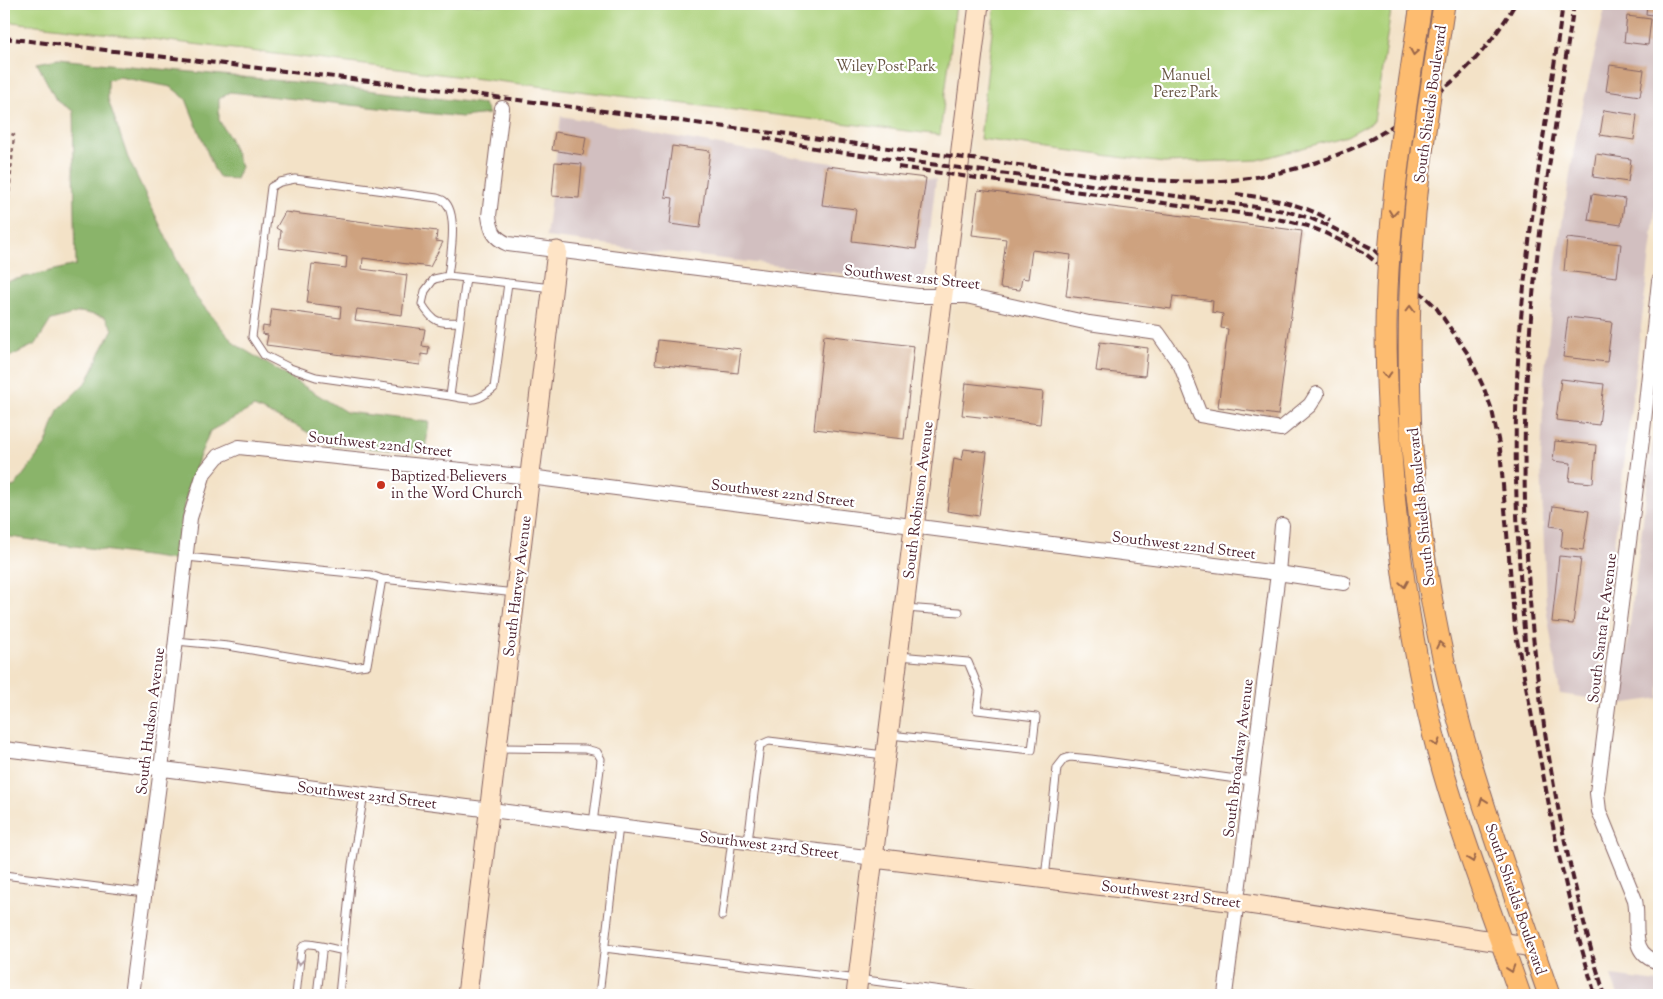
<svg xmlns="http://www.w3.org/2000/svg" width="1663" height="999" viewBox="0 0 1663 999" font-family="'Sorts Mill Goudy',serif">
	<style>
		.industrial { fill: #d2bfc0 }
		.green { fill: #add27b; stroke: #7c7853 }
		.forest { fill: #8ab46b; stroke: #6a6a4b }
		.building { fill: #cea27f }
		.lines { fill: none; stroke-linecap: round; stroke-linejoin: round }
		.lane-casing { stroke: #856362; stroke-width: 9 }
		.street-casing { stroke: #856362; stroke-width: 16 }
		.secondary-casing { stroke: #856362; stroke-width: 21 }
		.primary-casing { stroke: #856362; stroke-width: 23 }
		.path { stroke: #856362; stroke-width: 2.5; stroke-dasharray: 4 4; stroke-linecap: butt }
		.lane { stroke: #fff; stroke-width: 7 }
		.street { stroke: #fff; stroke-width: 14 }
		.secondary { stroke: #fee4c6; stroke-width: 19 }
		.primary { stroke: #fdbc70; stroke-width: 21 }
		.rail { stroke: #4a1f2b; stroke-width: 4; stroke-dasharray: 8 4; stroke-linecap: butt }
		.primary-bridge-casing { stroke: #856362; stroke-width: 23; stroke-linecap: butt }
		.primary-bridge { stroke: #fdbc70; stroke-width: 21 }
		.oneway { stroke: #9b664a }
		.oneway2 { stroke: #ae9aa0 }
		.poi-dot { fill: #c8321e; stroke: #fff; stroke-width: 2 }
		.labels { text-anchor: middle; stroke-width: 4.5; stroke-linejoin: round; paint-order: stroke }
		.park-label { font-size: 15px; fill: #685543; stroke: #fff }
		.street-label { font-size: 15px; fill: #4a1f2b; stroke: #fff }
		.poi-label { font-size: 15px; fill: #4a1f2b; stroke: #fff; text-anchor: start }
	</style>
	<rect width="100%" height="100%" fill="#fff"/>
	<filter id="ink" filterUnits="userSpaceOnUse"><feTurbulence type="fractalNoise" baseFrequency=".02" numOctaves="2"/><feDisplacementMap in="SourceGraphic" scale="10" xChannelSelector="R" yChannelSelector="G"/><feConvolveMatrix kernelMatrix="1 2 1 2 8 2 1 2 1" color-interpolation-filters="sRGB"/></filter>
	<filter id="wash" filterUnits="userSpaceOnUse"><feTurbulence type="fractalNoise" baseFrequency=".0096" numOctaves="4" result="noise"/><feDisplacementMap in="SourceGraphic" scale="20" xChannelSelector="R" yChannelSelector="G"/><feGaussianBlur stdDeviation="1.12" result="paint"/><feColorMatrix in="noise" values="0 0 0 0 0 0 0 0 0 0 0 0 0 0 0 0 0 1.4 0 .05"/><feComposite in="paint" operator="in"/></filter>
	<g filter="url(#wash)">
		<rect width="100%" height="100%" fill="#f3e2c7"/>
		<!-- industrial -->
		<path class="industrial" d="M1606,4H1659V181L1595,699L1560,694L1546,606L1541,461L1544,380L1557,255L1577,131Z
			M561,116L742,149L936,179L925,275L921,281L910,282L546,237Z
			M1659,392V698L1620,704Z
			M1611,976L1659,982V995H1618Z"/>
		<!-- green -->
		<path class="green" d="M4,4H956L940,135L4,21Z
			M995,4H1392L1374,121L1347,136L1258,160L1164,163L980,139Z"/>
		<!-- forest -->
		<path class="forest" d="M58,59L334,86L484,104L489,114L462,117L230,92L219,99V120L229,137L241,167L236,179L220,178L214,169L186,99L171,87L119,77L108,80V99L128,158L173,252L194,295L235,344L346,412L429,422L425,453L329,445L297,426L254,407L210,431L200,455L187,494L174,560L4,536V489L15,486L46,444L58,410L88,380L101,351L113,329L105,317L80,312L51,320L36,344L7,358L4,356V282L76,265L73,111L56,100L37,63Z"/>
		<g id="blocks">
			<!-- building -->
			<path class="building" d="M1647,4H1659V16L1646,14Z
				M1627,16L1651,19L1648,45L1624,42Z
				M1610,65L1644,70L1640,96L1606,91Z
				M1604,110L1637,115L1634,140L1600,135Z
				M555,132L586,137L583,155L552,150Z
				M672,146L710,151L700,228L670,224L673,198L665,197Z
				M1596,154L1631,159L1628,182L1593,177Z
				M555,162L582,164L579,198L552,196Z
				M827,166L926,178L916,249L852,241L856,209L822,205Z
				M978,190L1302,231L1278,415L1218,407L1228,329L1221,328L1223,314L1212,312L1213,301L1173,296L1171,309L1066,296L1071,255L1032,250L1028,279L1022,278L1020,290L1000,288L1006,239L972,235Z
				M1592,194L1625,199L1621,225L1588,220Z
				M285,212L437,231L436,241L443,242L430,267L363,258L362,269L407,275L402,315L357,309L355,320L425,329L422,346L429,347L428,355L421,354L420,365L266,345L268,335L262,334L263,326L269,327L272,309L340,318L341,307L307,303L312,264L346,268L347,257L279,248L281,231L276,228Z
				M1567,238L1621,244L1617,277L1564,271Z
				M1568,317L1612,322L1607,362L1563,357Z
				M824,335L914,346L904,439L814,429Z
				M658,340L741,349L738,373L655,364Z
				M1100,342L1148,348L1145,376L1096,371Z
				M1561,379L1604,384L1599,425L1556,420Z
				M966,383L1043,392L1040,424L962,415Z
				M1555,441L1596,445L1593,483L1569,481L1571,463L1553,461Z
				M964,449L987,452L979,516L947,511L954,458L962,460Z
				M1553,506L1589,511L1583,550L1561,547L1563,528L1550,526Z
				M1559,556L1581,558L1573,624L1552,622Z"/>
		</g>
	</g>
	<g filter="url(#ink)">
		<use href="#blocks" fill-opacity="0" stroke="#856362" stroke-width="1"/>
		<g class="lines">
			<!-- lane casing -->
			<g class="lane-casing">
				<path id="lane" d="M448,276L434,279L425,291L422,304C434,324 439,323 460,322
					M466,278L448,276C450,259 459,213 444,201C442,199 439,199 437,198L295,179L280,182L271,187L252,337L264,355L290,368L316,377L450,396L466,278L552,288
					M450,396C471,400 476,403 494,388L508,283
					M382,579L516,593
					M905,608L959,612
					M176,641L228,646L352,667L367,665L382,579L371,575L186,557
					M890,735L1032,750L1036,717L977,710L980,691L968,662L899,656
					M497,748L585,749L597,752L601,759L600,769L593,823
					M748,842L760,745L769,741L884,755
					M4,875L144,893
					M1045,878L1057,768L1064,759L1070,757L1091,759L1251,781
					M722,916L732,840
					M604,948L858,979L980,995
					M296,995L301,950C302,947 303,945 307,944C313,943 337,950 344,951
					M317,995L322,952L319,947
					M339,995L352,865L364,794
					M599,995L619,826"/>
			</g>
			<!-- street casing -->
			<g class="street-casing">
				<path id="street" d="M502,108L489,216C491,231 494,238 508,244L918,296H966L1089,323L1158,333L1181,366L1200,415L1281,429L1310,405L1317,394
					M1659,281L1642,440L1597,793L1599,811L1635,900C1640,924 1627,954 1659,962
					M4,749L874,858
					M131,995L161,769L190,518L204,473L218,456L239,447L530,477L1278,573L1344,583
					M1225,995L1278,573L1282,525"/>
			</g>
			<!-- secondary casing -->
			<g class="secondary-casing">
				<path id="secondary" d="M874,858L1236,902L1533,947
					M467,995L557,251
					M856,995L979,4"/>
			</g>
			<!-- primary casing -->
			<g class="primary-casing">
				<path id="primary" d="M1421,532C1430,599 1443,665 1461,729C1486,819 1519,907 1549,995
					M1398,535C1406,602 1417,668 1433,733C1455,822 1490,908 1520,995"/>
			</g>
			<!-- path -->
			<path class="path" d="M4,131L14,135L4,257"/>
			<!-- lane -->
			<use href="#lane" class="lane"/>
			<!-- street -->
			<use href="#street" class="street"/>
			<!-- secondary -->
			<use href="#secondary" class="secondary"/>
			<!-- primary -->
			<use href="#primary" class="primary"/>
			<!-- rail -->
			<path class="rail" d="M1574,4C1557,117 1537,229 1529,343C1516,517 1532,699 1571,869C1581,911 1591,954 1605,995
				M4,38L411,86L1119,178C1153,180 1187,183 1221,181C1276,177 1332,162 1380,134C1394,126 1407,115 1420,105C1431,97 1443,90 1454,80C1478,59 1499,32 1515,4
				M764,138L798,145L837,152L1161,194L1285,211L1310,218L1329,226L1373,249L1435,306L1468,354L1483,386L1492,410L1500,449L1515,629L1535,733
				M898,167L1012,183L1247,214L1288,221L1308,226L1325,233L1363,252L1385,269
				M1236,194C1269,198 1300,203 1330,220
				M1526,653C1517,550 1512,447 1519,344C1527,230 1547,117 1563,4
				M1534,727L1558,852L1577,932L1595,995"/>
			<!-- primary-bridge casing -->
			<g class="primary-bridge-casing">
				<path id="primary-bridge" d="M1421,532C1418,500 1413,467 1411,434C1408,361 1408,287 1415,214C1421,144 1434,74 1444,4
					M1398,535C1391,466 1386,397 1386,327C1387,219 1405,111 1421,4"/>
			</g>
			<!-- primary-bridge -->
			<use href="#primary-bridge" class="primary-bridge"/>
		</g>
		<!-- one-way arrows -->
		<defs><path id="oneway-chevron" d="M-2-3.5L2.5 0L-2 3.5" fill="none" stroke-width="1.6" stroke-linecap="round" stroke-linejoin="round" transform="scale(1.25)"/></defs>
		<g class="oneway">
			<use href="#oneway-chevron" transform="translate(1414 52) rotate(99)"/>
			<use href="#oneway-chevron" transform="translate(1393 213) rotate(96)"/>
			<use href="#oneway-chevron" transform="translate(1410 309) rotate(-88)"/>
			<use href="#oneway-chevron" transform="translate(1387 375) rotate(89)"/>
			<use href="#oneway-chevron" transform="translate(1404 584) rotate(81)"/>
			<use href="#oneway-chevron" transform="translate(1440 645) rotate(-102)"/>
			<use href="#oneway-chevron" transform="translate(1436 743) rotate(74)"/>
			<use href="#oneway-chevron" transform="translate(1483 801) rotate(-109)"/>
			<use href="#oneway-chevron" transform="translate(1472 859) rotate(71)"/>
			<use href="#oneway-chevron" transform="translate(1511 969) rotate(71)"/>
		</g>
		<use class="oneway2" href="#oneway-chevron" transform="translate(299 962) rotate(96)"/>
	</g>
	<!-- markers -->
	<circle class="poi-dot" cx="381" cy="485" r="5"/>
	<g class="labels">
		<!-- park labels -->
		<g class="park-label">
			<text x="886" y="71">Wiley Post Park</text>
			<text x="1186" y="80">Manuel<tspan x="1186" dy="17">Perez Park</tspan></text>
		</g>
		<!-- street labels -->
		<g class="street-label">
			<text transform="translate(1430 104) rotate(-82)" y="5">South Shields Boulevard</text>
			<text transform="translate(912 277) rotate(6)" y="5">Southwest 21st Street</text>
			<text transform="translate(380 444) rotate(6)" y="5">Southwest 22nd Street</text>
			<text transform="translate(783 493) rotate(7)" y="5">Southwest 22nd Street</text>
			<text transform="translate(918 500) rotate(-83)" y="5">South Robinson Avenue</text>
			<text transform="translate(1421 507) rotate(-96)" y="5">South Shields Boulevard</text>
			<text transform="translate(1184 545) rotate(7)" y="5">Southwest 22nd Street</text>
			<text transform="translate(517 586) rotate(-83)" y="5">South Harvey Avenue</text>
			<text transform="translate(1602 628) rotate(-83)" y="5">South Santa Fe Avenue</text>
			<text transform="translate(150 721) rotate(-83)" y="5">South Hudson Avenue</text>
			<text transform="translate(1238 758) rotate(-83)" y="5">South Broadway Avenue</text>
			<text transform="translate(367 795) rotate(7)" y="5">Southwest 23rd Street</text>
			<text transform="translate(769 845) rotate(7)" y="5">Southwest 23rd Street</text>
			<text transform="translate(1171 894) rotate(7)" y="5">Southwest 23rd Street</text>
			<text transform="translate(1516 899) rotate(71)" y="5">South Shields Boulevard</text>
		</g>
		<!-- poi labels -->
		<g class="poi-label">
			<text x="391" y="481">Baptized Believers<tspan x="391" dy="17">in the Word Church</tspan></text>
		</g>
	</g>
	<!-- margin -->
	<rect width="1663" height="999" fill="none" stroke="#fff" stroke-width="20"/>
</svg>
